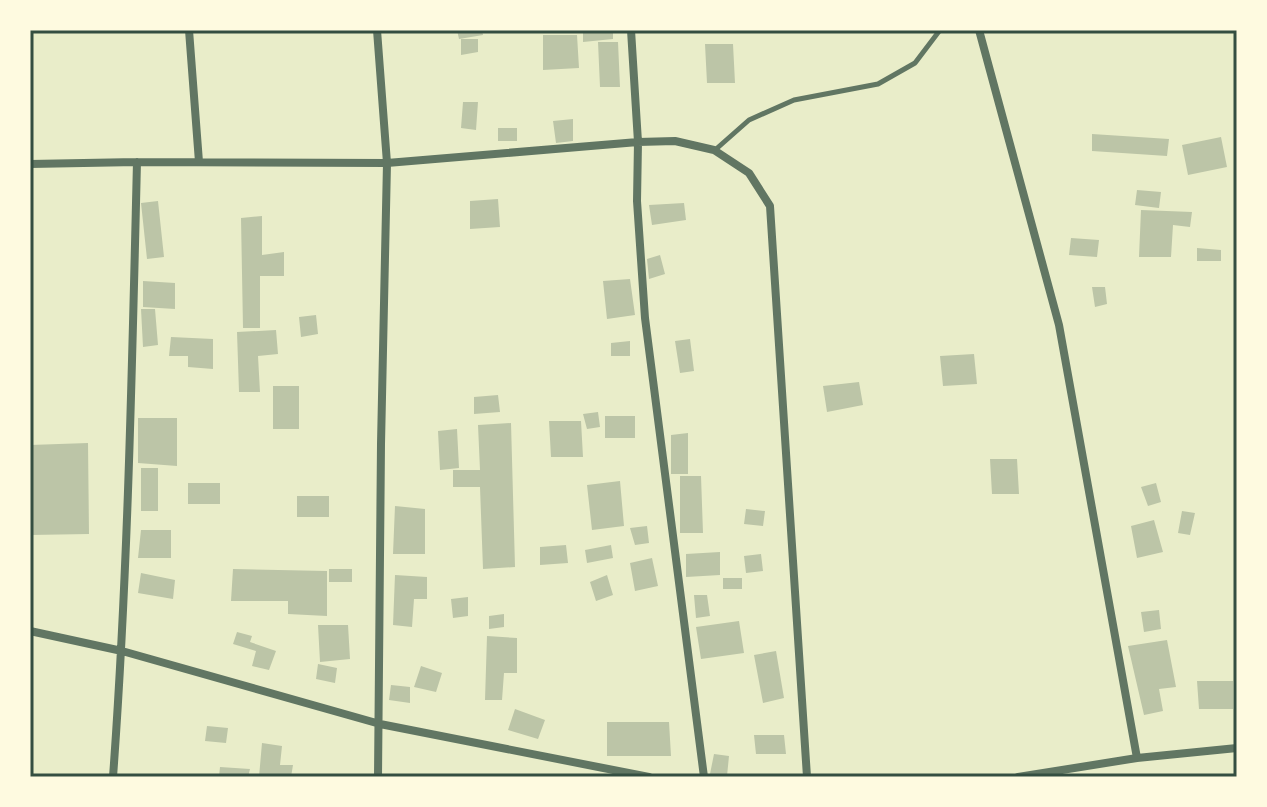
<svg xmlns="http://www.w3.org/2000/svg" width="1267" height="807" viewBox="0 0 1267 807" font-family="Lato,sans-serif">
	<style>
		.building { fill: #bcc5a7 }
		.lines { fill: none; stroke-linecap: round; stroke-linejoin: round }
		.service { stroke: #617663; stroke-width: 5 }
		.minor { stroke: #617663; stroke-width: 8 }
		.neatline { fill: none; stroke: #344e41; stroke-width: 3 }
	</style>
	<rect width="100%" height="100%" fill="#e9edc9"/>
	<!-- building -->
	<path class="building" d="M457,30H482L483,35L459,39Z
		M583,30H613V39L583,42Z
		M543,35H577L579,68L543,70Z
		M461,39H478V52L461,55Z
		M598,42H618L620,87H600Z
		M705,44H733L735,83H707Z
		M463,102H478L476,130L461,128Z
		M573,119V141L556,143L553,121Z
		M498,128H517V141H498Z
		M1092,134L1169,139L1167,156L1092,151Z
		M1221,137L1227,167L1188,175L1182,145Z
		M1137,190L1161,192L1159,208L1135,205Z
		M498,199L500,227L470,229V201Z
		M158,201L164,257L147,259L141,203Z
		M684,203L686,220L652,225L649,205Z
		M1141,210L1192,212L1190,227L1173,225L1171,257H1139Z
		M262,216V255L284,252V276H260V328H243L241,218Z
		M1071,238L1099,240L1097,257L1069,255Z
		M1197,248L1221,250V261H1197Z
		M660,255L665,274L649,279L647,259Z
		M630,279L635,315L607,319L603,281Z
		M143,281L175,283V309L143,307Z
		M1092,287H1105L1107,304L1095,307Z
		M141,309H155L158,345L143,347Z
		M316,315L318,334L301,337L299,317Z
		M276,330L278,354L258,356L260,392H239L237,332Z
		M171,337L213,339V369L188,367V356H169Z
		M690,339L694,371L680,373L675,341Z
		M630,341V356H611V343Z
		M974,354L977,384L943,386L940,356Z
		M859,382L863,405L827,412L823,386Z
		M273,386H299V429H273Z
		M498,395L500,412L474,414V397Z
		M598,412L600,427L587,429L583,414Z
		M605,416H635V438H605Z
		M138,418H177V466L138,463Z
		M549,421H581L583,457H551Z
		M511,423L515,567L483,569L480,487H453V470H480L478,425Z
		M457,429L459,468L440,470L438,431Z
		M688,433V474H671V435Z
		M88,443L89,534L30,535V445Z
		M990,459H1017L1019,494H992Z
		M141,468H158V511H141Z
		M680,476H701L703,533H680Z
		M620,481L624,526L592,530L587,485Z
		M188,483H220V504H188Z
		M1156,483L1161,502L1148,506L1141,487Z
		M297,496H329V517H297Z
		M395,506L425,509V554H393Z
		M746,509L765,511L763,526L744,524Z
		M1182,511L1195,513L1190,535L1178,533Z
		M1154,520L1163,552L1137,558L1131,526Z
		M647,526L649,543L635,545L630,528Z
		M141,530H171V558H138Z
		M566,545L568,563L540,565V547Z
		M611,545L613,558L587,563L585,550Z
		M720,552V575L686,577V554Z
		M761,554L763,571L746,573L744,556Z
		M652,558L658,586L635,591L630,563Z
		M233,569L327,571V616L288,614V601H231Z
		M329,569H352V582H329Z
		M141,573L175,580L173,599L138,593Z
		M395,575L427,577V599H414L412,627L393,625Z
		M607,575L613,595L596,601L590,582Z
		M723,578H742V589H723Z
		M694,595H707L710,616L696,618Z
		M468,597V616L453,618L451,599Z
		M1159,610L1161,629L1144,632L1141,612Z
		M504,614V627L489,629V616Z
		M739,621L744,653L701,659L696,627Z
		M318,625H348L350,659L320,662Z
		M237,632L252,636L250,642L276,651L269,670L252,666L256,651L233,644Z
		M487,636L517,638V673H504L502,700H485Z
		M1167,640L1176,687L1159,689L1163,711L1144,715L1128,646Z
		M776,651L784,698L763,703L754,655Z
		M318,664L337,668L335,683L316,679Z
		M421,666L442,673L436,692L414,687Z
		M1197,681H1233V709H1199Z
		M391,685L410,687V703L389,700Z
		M515,709L545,720L538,739L508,730Z
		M607,722H669L671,756H607Z
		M207,726L228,728L226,743L205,741Z
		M754,735H784L786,754H756Z
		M262,743L282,746L280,765H293L291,777H259Z
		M714,754L729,756L727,776L710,774Z
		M220,767L250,769L248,777H219Z"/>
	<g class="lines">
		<!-- service -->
		<path class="service" d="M715,150L749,120L794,100L878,84L915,63L940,30"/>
		<!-- minor -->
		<path class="minor" d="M189,30L199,162
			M377,30L387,163L381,444L378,777
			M631,30L638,142L637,201L645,318L704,777
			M979,30L1059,325L1137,758
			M30,164L137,162L387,163L638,142L675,141L714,150L749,173L770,206L807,777
			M30,631L122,651L380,724L649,777
			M113,777C128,572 132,367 137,162
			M1018,777L1137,758L1237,748"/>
	</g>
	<!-- border -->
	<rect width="1267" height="807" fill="none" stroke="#fefae0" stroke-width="64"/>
	<rect x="32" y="32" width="1203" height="743" class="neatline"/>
</svg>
